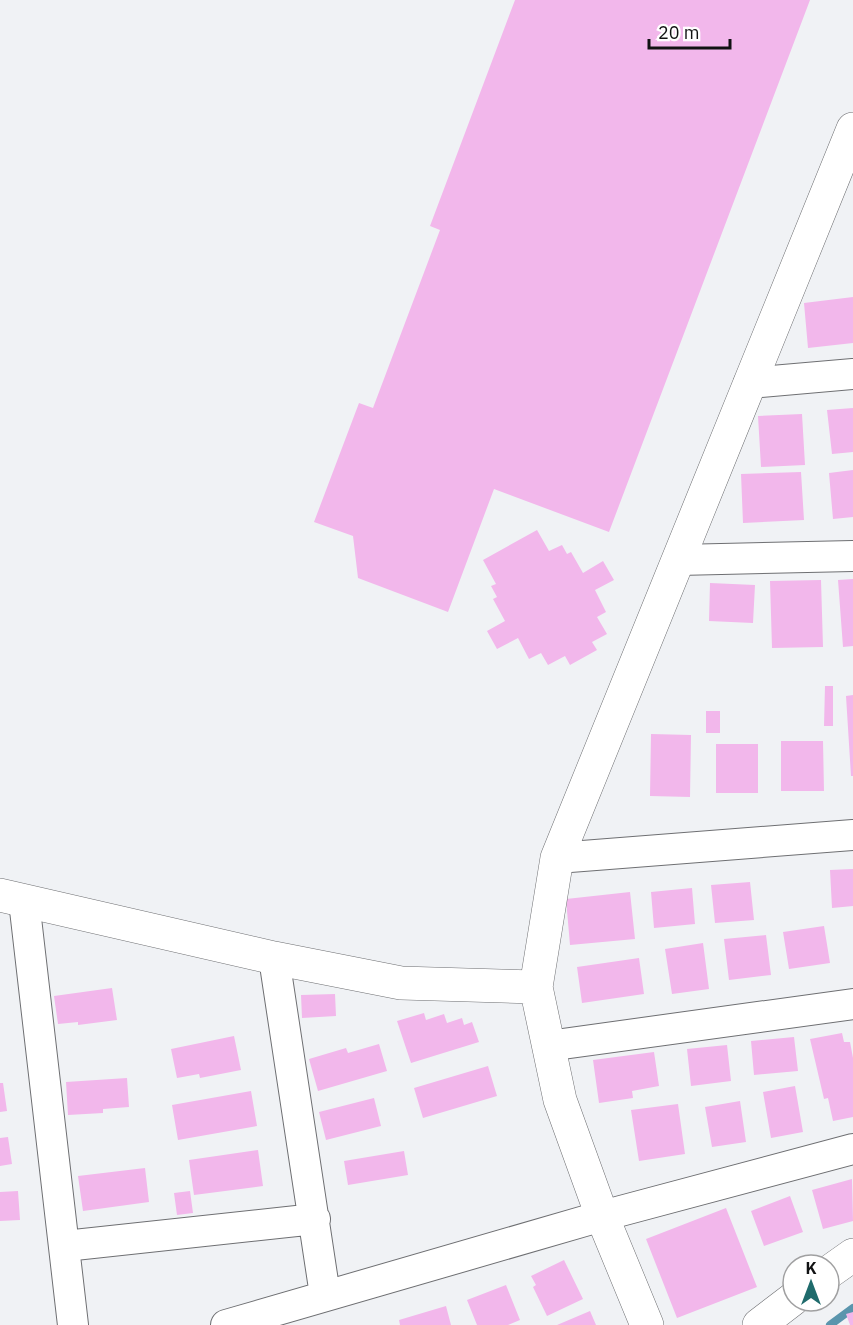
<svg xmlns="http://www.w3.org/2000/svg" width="853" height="1325" viewBox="0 0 853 1325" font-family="'IBM Plex Sans',sans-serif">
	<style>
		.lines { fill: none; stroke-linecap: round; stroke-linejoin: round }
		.stream { stroke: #5a95ad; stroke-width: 8 }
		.building { fill: #f2b7eb }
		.minor-casing { stroke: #6e6f72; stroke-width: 32 }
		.tertiary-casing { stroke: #6e6f72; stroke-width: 34 }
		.minor { stroke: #fff; stroke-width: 30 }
		.tertiary { stroke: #fff; stroke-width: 33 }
	</style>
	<rect width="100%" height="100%" fill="#f0f2f5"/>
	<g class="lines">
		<!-- stream -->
		<path class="stream" d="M830,1325L853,1308"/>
	</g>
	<!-- building -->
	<path class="building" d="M515,0H810L609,532L494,489L448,612L358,578L353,536L314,522L359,403L373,408L440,230L430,226Z
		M853,297V343L808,348L804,303Z
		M853,408V452L832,454L827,410Z
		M802,414L805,465L761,467L758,416Z
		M853,470V517L833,519L829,473Z
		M801,472L804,520L743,523L741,474Z
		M537,530L549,551L562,545L567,554L571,552L583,573L603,561L614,580L595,590L606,612L597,617L607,634L592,642L597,650L570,665L565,656L548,665L541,653L529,659L518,638L497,649L487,631L505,621L493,599L497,597L491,586L496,584L483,560Z
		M853,579V646L843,647L838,580Z
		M821,580L823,647L772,648L770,581Z
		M710,583L755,585L753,623L709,621Z
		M825,686H833V726H824Z
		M853,695V776H851L846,696Z
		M706,711H720V733H706Z
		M651,734L691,735L690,797L650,796Z
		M781,741H823L824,791H781Z
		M716,744H758V793H716Z
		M853,869V906L832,908L830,870Z
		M750,882L754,920L715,923L711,885Z
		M692,888L695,924L654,928L651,892Z
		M630,892L635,939L570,945L566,899Z
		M824,926L830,963L789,969L783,932Z
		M766,935L771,975L729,980L724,939Z
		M703,943L709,989L672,994L665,949Z
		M639,958L644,994L582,1003L577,967Z
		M112,988L117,1020L78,1025V1022L58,1024L54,996Z
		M335,994L336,1016L302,1018L301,995Z
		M424,1013L426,1020L444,1014L447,1023L462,1018L464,1025L472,1022L479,1042L411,1063L397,1021Z
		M842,1033L844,1042H850L853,1058V1117L833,1121L828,1098L824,1099L810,1039Z
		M234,1036L241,1070L200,1078L199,1074L177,1078L171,1049Z
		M794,1037L798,1071L754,1075L751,1041Z
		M379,1044L387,1071L318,1091L309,1059L346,1048L348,1053Z
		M727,1045L731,1081L691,1086L687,1049Z
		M654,1052L659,1086L632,1091L633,1098L599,1103L593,1060Z
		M488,1066L497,1096L423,1118L414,1088Z
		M127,1078L129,1107L103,1109V1113L68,1115L66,1082Z
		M0,1083H3L7,1111L0,1112Z
		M795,1086L803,1132L771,1138L763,1092Z
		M251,1091L257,1126L178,1140L172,1105Z
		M374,1098L381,1126L326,1140L319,1112Z
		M740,1101L746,1142L712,1147L705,1107Z
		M678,1104L685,1154L639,1161L631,1110Z
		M8,1137L12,1164L0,1166V1138Z
		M258,1150L263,1186L194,1195L189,1160Z
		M404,1151L408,1175L348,1185L344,1161Z
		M145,1168L149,1202L83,1211L78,1176Z
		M852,1179L853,1221L823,1229L812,1190Z
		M18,1191L20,1220L0,1221V1192Z
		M190,1191L193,1213L177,1215L174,1193Z
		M790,1196L803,1232L764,1246L751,1211Z
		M726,1208L757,1287L677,1318L646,1239Z
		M564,1260L583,1299L547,1316L533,1287L536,1285L531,1276Z
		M506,1285L520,1320L508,1325H477L467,1300Z
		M446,1306L451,1325H400L399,1320Z
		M590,1311L596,1325H557Z
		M853,1312V1325H850L846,1314Z"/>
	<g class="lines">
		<!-- minor casing -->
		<g class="minor-casing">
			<path id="minor" d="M749,383L853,374
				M678,560L853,556
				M557,858L853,835
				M24,901L73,1325
				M274,958L325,1295
				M548,1046L853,1004
				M65,1246L315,1219
				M226,1325L602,1216L853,1149"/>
		</g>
		<!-- tertiary casing -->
		<g class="tertiary-casing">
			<path id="tertiary" d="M0,895L274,958L401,983L536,987
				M829,1272L853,1255
				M647,1325L602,1216L560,1100L536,987L557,858L853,129
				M759,1325L793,1299"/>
		</g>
		<!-- minor -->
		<use href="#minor" class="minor"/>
		<!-- tertiary -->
		<use href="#tertiary" class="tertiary"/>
	</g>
	<!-- north arrow -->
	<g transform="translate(811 1283)"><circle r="28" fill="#ffffff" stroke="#a0a0a1" stroke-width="1.5"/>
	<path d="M0-4.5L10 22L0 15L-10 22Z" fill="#1f6b6c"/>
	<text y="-9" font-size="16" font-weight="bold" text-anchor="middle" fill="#111213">K</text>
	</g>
	<!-- scale -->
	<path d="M649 39v9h81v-9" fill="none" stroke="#111213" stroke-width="3"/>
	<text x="658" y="39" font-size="18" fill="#111213" stroke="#ffffff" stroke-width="4.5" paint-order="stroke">20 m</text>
</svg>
